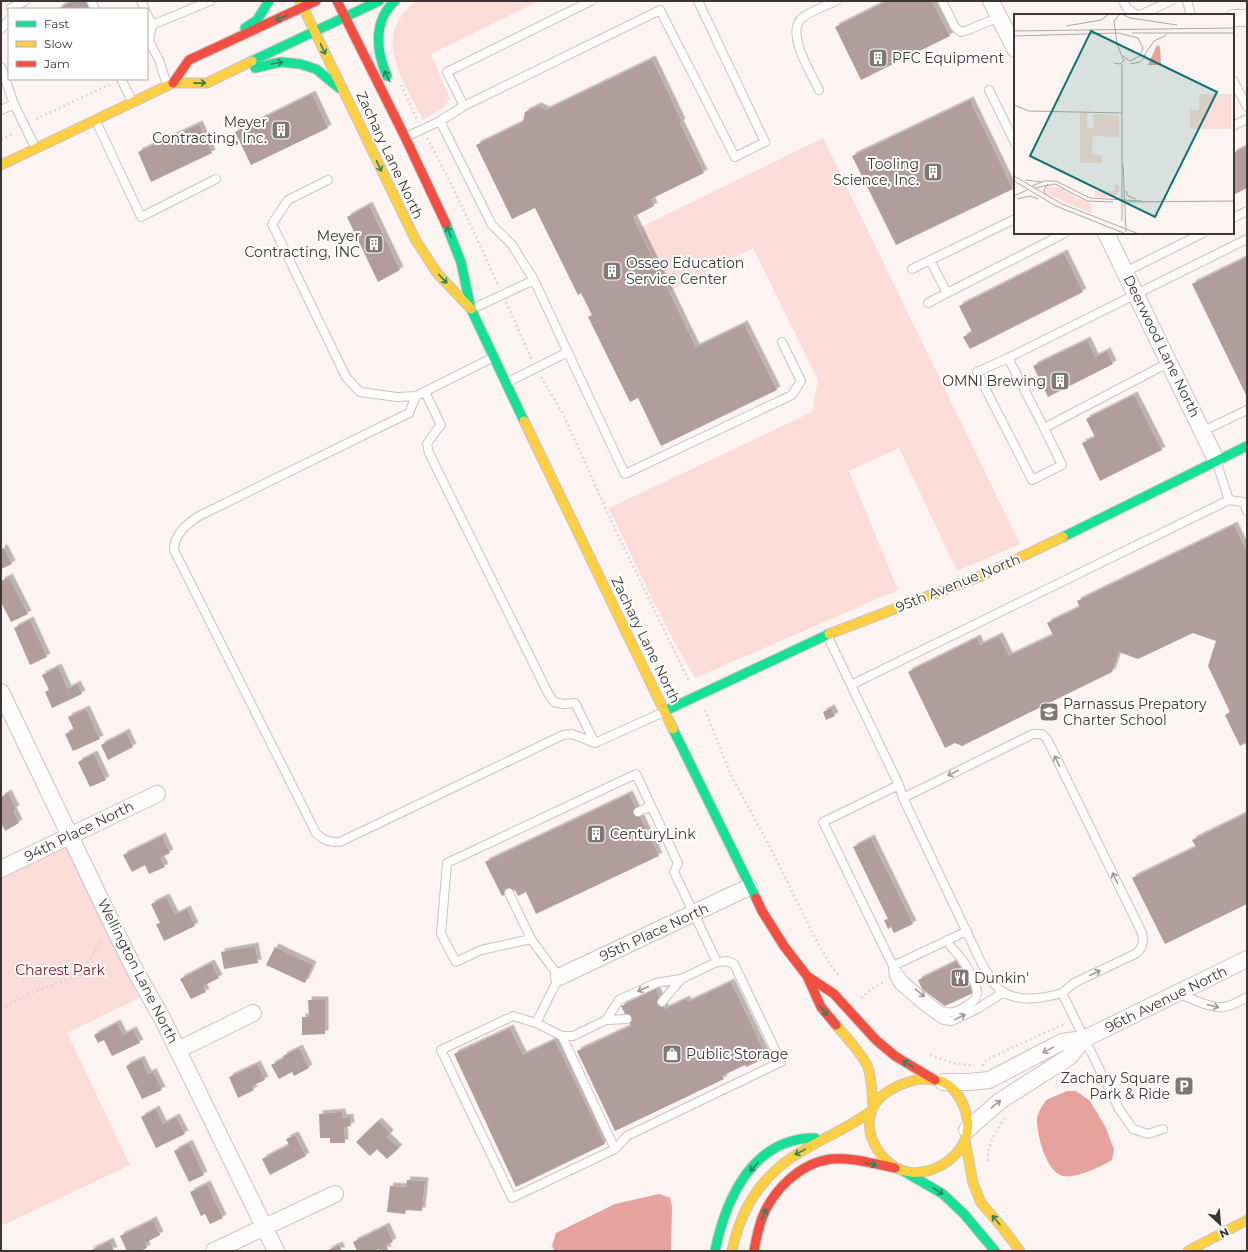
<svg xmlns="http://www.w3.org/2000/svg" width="1248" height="1252" viewBox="0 0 1248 1252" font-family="Montserrat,sans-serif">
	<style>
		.green { fill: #fbdcd8 }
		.water { fill: #e6a29c }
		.building { fill: #b19d9b; filter: url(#shadow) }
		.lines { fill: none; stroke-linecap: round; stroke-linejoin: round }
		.lane-casing { stroke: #cac4c2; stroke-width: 10 }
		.street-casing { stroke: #cac4c2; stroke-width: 18 }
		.fast-casing { stroke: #cac4c2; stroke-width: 11 }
		.slow-casing { stroke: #cac4c2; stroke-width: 11 }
		.jam-casing { stroke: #cac4c2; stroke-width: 11 }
		.path { stroke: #d9d7d6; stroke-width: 2.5; stroke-dasharray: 2 3; stroke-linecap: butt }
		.lane { stroke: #fffdfd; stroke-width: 8 }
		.street { stroke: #fffdfd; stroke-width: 16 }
		.fast { stroke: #16e098; stroke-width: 9 }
		.slow { stroke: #ffcf43; stroke-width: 9 }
		.jam { stroke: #f24e42; stroke-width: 9 }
		.oneway { stroke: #2a8261 }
		.oneway2 { stroke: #9d9998 }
		.labels { text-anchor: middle; stroke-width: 4; stroke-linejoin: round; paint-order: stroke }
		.poi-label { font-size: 14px; fill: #3b3534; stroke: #fff; text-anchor: start }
		.street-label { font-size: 14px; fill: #3b3534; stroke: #fff }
		.park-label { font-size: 14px; fill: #861417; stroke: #fff }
		.inset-road { fill: none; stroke: #afa8a6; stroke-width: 1 }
		.view { fill: #0f766e; fill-opacity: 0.15; stroke: #0f766e; stroke-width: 2 }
		.inset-edge { fill: none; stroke: #3b3534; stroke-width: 2 }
	</style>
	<defs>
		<filter id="shadow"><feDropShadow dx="3.5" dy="-3.5" stdDeviation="0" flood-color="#0004"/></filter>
	</defs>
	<rect width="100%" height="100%" fill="#fcf4f2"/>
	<!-- green -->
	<path class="green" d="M417,1H539L431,54L450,99L445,107L423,120C404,81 369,34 417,1Z
		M823,138L1020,544L957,571L899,448L849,471L898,590L695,678C662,623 636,565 609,508L812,412L818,380L753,248L670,291L639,228Z
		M66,846L139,998L67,1033L130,1165L1,1226V877Z"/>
	<!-- water -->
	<path class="water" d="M1067,1091H1076L1090,1101L1106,1128L1114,1150L1112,1160C1103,1166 1074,1179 1063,1176C1046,1172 1037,1135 1037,1120C1037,1113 1043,1105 1046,1100Z
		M659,1194L670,1198L672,1207L671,1251H555L552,1246L556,1233L615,1204Z"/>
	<!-- building -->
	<path class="building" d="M73,1H87L91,9H57Z
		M887,1H932L950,36L861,80L835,27Z
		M652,59L682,122L680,123L704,173L651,199L654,206L633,217L696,347L744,324L777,390L661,446L638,398L630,402L588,317L592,315L581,293L578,295L535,208L512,219L476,145L523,122L525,112L538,106L546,110Z
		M312,94L328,128L251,165L235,132Z
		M970,100L1013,189L896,245L852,156Z
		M199,124L212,153L151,182L138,152Z
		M1247,146V188L1233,195V153Z
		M369,205L400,270L378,282L347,217Z
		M1064,253L1083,292L970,349L963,337L972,332L959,306Z
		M1247,257V394L1246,395L1192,284Z
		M1087,340L1095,357L1107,351L1113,364L1048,397L1033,366Z
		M1134,395L1162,450L1100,481L1082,443L1095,437L1086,419Z
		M1234,525L1247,552V748L1245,743L1240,746L1225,715L1230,712L1208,666L1216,641L1193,633L1138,659L1119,652L1112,672L962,746L955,743L945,748L908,672L977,638L980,645L999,636L1009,656L1053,635L1047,623L1080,607L1077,601Z
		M4,548L12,564L1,569V549Z
		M9,577L28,614L11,622L1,602V581Z
		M30,620L47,657L30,665L14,628Z
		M58,667L68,689L77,684L82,694L52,708L45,692L49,690L42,675Z
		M831,708L835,716L826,720L823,712Z
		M86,709L100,739L73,751L65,734L74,730L68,717Z
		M126,732L133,747L108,760L101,745Z
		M94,754L106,780L90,787L78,762Z
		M8,793L16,809L13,810L19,823L5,831L1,823V797Z
		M629,794L659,856L536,914L526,892L518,896L515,890L502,896L485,862Z
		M1247,813V904L1165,944L1132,878L1196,847L1192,840Z
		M162,836L170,853L160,858L165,867L149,874L145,865L132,872L123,855Z
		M871,838L913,924L894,933L891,927L888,929L884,920L888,919L853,847Z
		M166,897L175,915L187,909L195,926L164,941L156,924L160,923L151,904Z
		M255,946L258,963L224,969L221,952Z
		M275,947L313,965L305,983L266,965Z
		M957,961L973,993L945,1006L922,989L918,980Z
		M211,963L219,978L203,986L206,992L191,999L180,979Z
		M731,982L767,1057L746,1067L745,1065L722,1076L724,1079L615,1131L577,1051L631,1026L621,1006L656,989L665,1009L686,999L688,1002Z
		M308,1000H325V1034L302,1035V1017H309Z
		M117,1023L123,1035L133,1030L140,1043L112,1056L104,1040L98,1043L94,1035Z
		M510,1028L523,1055L555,1040L605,1144L516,1187L454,1054Z
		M299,1048L309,1068L294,1076L292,1072L279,1079L271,1065L284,1058L283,1056Z
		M141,1059L148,1074L153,1072L162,1090L142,1099L126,1066Z
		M257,1064L265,1080L252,1086L254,1090L238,1098L229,1077Z
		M156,1109L163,1124L176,1117L185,1134L156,1148L141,1117Z
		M342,1112L343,1118L350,1117L351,1126L344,1127L345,1143H330V1138H320L319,1114Z
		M378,1121L390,1133L387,1137L399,1148L387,1159L377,1149L370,1156L356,1142Z
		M295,1135L306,1156L270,1175L262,1159L289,1145L286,1139Z
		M189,1143L204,1175L189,1182L174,1151Z
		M407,1180L425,1181L422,1211L406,1210L405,1214L387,1212L390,1186L406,1187Z
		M207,1184L223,1218L210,1224L205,1214L201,1216L190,1192Z
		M153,1220L160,1235L145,1243L147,1248L141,1251H127L120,1236Z
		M386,1226L393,1242L386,1245L388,1250L380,1251L379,1249L374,1251H357L353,1242Z
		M110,1241L114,1251H89Z
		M339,1245L342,1251H326Z"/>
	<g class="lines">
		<!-- lane casing -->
		<g class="lane-casing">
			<path id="lane" d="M91,1L95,9
				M141,1L145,9
				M942,1L955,27L961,32L968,30L999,17
				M1123,1L1127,8L1136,15
				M1187,1L1191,15
				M11,8L25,1
				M147,14L152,25
				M1140,15L1171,1
				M1,29L9,20
				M1,67L14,104L35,147
				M121,79L132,101
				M1233,80L1247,107
				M167,85L159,60L149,41L152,25L210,1
				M819,90C811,73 785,33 802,18C806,14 829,4 836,1
				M989,90L1015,143
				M464,106L447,72L591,1
				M1,110L14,104
				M96,121L141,217L216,179
				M440,121L464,106L660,10L735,157L765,142L698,1
				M1233,126L1247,119
				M406,137L440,121L492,225L512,245L534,280L625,474L792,395L801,381L782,342
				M328,180L288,200L272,224L346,377L360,392L397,397L416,396L492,358
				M1233,218L1247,211
				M912,269L1015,219
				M1125,272L1203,233
				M947,293L1065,233
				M928,303L947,293L930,260
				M472,309L534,280
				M1008,358L1247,239
				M506,383L568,352
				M425,392L441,425L436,431L427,444L429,453L548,693L554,702L563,704L575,703L595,743
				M416,396L409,413L199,516C187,524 174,534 174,550L316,833C324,841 329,842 340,842L563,735L572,734L595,743L664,712
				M1044,428L1008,358L977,372L1032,480L1062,465L1044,428L1170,362
				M1203,431L1247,410
				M1229,500L1243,502L1247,511
				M827,635L899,785L903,798L982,964C986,971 990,978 995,985C1011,1004 1041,999 1062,993L1119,1109L1133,1129L1148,1134L1163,1129
				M851,685L1229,500L1216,461
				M899,785L823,822L893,966C896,970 900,976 904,980C910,986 939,1011 945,1012C953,1014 962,1009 968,1005C975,1001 979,995 976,987C973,977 966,965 960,957C955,951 950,947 947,940
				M903,798L1033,734H1042L1047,739L1142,933C1144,942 1143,946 1137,953L1074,983L1062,993
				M638,812L651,806
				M509,893L531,939L559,977L536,1023L513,1016L441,1050L512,1198L615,1149L562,1036
				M531,939L481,950L456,962L441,934L447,863L636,774L678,863L674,872L717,962
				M893,966L967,931
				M893,968L894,977L899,985L927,1009L943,1020L952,1021L977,1009L1004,992
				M1179,994C1191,998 1211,1009 1224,1007C1232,1006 1240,1001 1247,997
				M662,1002L681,979
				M606,1020L619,1000L656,983L681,979L717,962L727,961L734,964L781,1062L627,1136L615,1149
				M536,1023L562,1036H573L606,1020L627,1019"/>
		</g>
		<!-- street casing -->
		<g class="street-casing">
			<path id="street" d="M991,1L1015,49
				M1233,18H1247
				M1106,233L1216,460
				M1,692L116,932L136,972L163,1020L276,1251
				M1,869L157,794
				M559,977L749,887
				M178,1050L253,1013
				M943,1082H969L989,1080L1062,1042L1084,1039L1247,959
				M967,1130L1000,1101L1069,1057L1084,1039
				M214,1251L335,1194"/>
		</g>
		<!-- fast casing -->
		<g class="fast-casing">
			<path id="fast" d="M245,28L257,20L269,1
				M252,61L379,1
				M255,68L281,62L300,64L316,69L339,88
				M387,76C376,51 373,21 395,1
				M446,224L461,262L471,309L524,421
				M1063,537L1247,446
				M665,711L829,634
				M673,729L756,898
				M905,1172L943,1194L964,1214L995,1251
				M715,1251C726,1198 753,1138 815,1138"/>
		</g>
		<!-- slow casing -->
		<g class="slow-casing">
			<path id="slow" d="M300,1L415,239L437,273L471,309
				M1,165L173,83H207L252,61
				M524,421L673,729
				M829,634L981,576L1063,537
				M836,1025C846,1037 859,1050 867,1065C872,1077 872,1093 873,1106
				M919,1079C927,1079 936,1079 943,1082C962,1091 973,1121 965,1140C954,1166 916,1183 892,1165C882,1158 875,1148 871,1136C862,1101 890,1086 919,1079Z
				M965,1140L973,1183L981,1203L1001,1226L1020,1251
				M732,1251C741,1207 764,1172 804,1150C826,1137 849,1127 870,1112
				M1188,1251L1247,1220"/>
		</g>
		<!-- jam casing -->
		<g class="jam-casing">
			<path id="jam" d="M337,1L405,137L446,224
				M173,83L189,60L316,1
				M756,898L762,911L784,946L807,976L821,1007L836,1025
				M807,976L834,994L876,1040L895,1056L935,1080
				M754,1251C756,1240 758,1229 762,1218C773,1190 800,1163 831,1159C853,1157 874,1164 895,1168"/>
		</g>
		<!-- path -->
		<path class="path" d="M401,85L418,122
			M36,119L113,83
			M427,138C454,187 476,237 499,287
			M1,140L12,134
			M506,302L532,360
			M541,377L563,414L617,533L689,681
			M705,710L730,773L771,849L814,936L830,964L838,975
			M861,998L874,987L886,981
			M1,1009L31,993L81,975L95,950L104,939
			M930,1055L953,1063L974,1066
			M983,1066L984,1062L988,1059L1066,1023
			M988,1161C987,1144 997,1129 1006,1116"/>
		<!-- lane -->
		<use href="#lane" class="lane"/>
		<!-- street -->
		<use href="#street" class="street"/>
		<!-- fast -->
		<use href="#fast" class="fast"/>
		<!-- slow -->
		<use href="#slow" class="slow"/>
		<!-- jam -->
		<use href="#jam" class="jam"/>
	</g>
	<!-- one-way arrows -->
	<defs><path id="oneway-shaft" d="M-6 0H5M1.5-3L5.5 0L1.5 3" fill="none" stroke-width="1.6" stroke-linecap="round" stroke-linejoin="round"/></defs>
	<g class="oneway">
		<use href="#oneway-shaft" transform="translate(281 18) rotate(156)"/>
		<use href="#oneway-shaft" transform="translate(323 49) rotate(64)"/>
		<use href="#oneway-shaft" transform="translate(277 63) rotate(-9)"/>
		<use href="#oneway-shaft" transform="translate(387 76) rotate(-116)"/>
		<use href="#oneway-shaft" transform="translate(200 83) rotate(-1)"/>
		<use href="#oneway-shaft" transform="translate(379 166) rotate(65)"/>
		<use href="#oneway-shaft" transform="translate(449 232) rotate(-112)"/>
		<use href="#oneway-shaft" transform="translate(443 279) rotate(47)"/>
		<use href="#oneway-shaft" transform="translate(824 1011) rotate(52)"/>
		<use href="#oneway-shaft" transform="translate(908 1064) rotate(-149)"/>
		<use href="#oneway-shaft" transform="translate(800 1152) rotate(152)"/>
		<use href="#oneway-shaft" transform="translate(871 1164) rotate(10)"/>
		<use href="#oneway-shaft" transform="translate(754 1167) rotate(132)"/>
		<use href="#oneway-shaft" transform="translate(938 1191) rotate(34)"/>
		<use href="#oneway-shaft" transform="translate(764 1214) rotate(-66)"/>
		<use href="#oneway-shaft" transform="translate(996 1220) rotate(-131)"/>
	</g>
	<g class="oneway2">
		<use href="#oneway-shaft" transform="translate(1057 761) rotate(-116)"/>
		<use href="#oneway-shaft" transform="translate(953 773) rotate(154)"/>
		<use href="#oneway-shaft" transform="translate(1115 878) rotate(-116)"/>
		<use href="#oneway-shaft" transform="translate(1095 973) rotate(-26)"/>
		<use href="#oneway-shaft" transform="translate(643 989) rotate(156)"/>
		<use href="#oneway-shaft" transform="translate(920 993) rotate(40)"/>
		<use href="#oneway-shaft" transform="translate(1213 1006) rotate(14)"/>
		<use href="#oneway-shaft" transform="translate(960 1017) rotate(-26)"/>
		<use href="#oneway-shaft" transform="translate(1048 1050) rotate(152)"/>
		<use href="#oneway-shaft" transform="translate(996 1104) rotate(-40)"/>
	</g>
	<!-- icons -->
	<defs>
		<g id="building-square" transform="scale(1)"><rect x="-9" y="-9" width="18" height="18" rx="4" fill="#7f7876" stroke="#fff"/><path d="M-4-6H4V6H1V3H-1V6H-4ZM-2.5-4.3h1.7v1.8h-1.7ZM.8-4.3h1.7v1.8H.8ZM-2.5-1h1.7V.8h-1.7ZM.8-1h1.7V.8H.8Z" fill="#fff"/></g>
		<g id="school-square" transform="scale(1)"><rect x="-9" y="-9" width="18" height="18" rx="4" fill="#7f7876" stroke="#fff"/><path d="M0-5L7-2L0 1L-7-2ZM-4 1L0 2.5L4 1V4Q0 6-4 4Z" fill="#fff"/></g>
		<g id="restaurant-square" transform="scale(1)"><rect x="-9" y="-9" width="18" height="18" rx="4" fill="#7f7876" stroke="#fff"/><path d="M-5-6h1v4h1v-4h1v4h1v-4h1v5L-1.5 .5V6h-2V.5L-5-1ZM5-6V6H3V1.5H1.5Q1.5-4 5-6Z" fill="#fff"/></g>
		<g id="shop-square" transform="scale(1)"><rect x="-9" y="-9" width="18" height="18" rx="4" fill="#7f7876" stroke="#fff"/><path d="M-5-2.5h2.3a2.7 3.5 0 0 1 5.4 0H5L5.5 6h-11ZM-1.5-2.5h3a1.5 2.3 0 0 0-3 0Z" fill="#fff"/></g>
		<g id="parking-square" transform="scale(1)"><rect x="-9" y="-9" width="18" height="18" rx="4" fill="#7f7876" stroke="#fff"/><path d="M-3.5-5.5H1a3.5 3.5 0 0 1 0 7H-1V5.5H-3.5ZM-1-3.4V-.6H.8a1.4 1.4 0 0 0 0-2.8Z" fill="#fff"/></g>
	</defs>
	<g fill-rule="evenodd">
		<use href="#building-square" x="878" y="58"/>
		<use href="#building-square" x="281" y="130"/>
		<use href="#building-square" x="933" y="172"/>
		<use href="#building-square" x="374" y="244"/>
		<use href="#building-square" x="612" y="271"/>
		<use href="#building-square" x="1060" y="381"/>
		<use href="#school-square" x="1049" y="712"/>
		<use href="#building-square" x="596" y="834"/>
		<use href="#restaurant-square" x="960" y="978"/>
		<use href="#shop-square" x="672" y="1054"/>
		<use href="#parking-square" x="1184" y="1086"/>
	</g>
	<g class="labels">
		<!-- poi labels -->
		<g class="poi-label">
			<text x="892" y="63">PFC Equipment</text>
			<text x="267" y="127" text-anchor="end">Meyer<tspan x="267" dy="16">Contracting, Inc.</tspan></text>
			<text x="919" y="169" text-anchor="end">Tooling<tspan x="919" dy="16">Science, Inc.</tspan></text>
			<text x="360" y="241" text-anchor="end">Meyer<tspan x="360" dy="16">Contracting, INC</tspan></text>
			<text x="626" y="268">Osseo Education<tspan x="626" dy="16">Service Center</tspan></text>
			<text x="1046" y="386" text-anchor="end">OMNI Brewing</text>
			<text x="1063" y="709">Parnassus Prepatory<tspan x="1063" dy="16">Charter School</tspan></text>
			<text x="610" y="839">CenturyLink</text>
			<text x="974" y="983">Dunkin'</text>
			<text x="686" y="1059">Public Storage</text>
			<text x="1170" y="1083" text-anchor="end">Zachary Square<tspan x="1170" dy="16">Park &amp; Ride</tspan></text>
		</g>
		<!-- street labels -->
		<g class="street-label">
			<text transform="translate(390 155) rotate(65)" y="5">Zachary Lane North</text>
			<text transform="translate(1162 346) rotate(64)" y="5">Deerwood Lane North</text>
			<text transform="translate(958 583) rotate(-22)" y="5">95th Avenue North</text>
			<text transform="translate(646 640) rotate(64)" y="5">Zachary Lane North</text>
			<text transform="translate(79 831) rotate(-26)" y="5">94th Place North</text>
			<text transform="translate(654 932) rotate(-25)" y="5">95th Place North</text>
			<text transform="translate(138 971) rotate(63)" y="5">Wellington Lane North</text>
			<text transform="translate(1166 999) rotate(-26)" y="5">96th Avenue North</text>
		</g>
		<!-- park labels -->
		<g class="park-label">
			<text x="60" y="975">Charest Park</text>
		</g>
	</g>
	<!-- overview -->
	<g transform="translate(1014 14)">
		<rect width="220" height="220" fill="#fcf4f2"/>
		<path d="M185,80H217V115H176V96H185ZM66,99H73V114H79L80,100L105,101V123L80,122L78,125V141H88V149H66ZM101,171H105V177L99,183H81L80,177H101ZM33,173L49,174L63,184L77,189V199L33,180Z" fill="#fbdcd8"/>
		<path d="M143,31L146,33L147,51H134Z" fill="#e6a29c"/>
		<path class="inset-road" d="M108,0L116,4L163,11M52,12L87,6L95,0M0,17L220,14M118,19H220M0,22L104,19L124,24L129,34L126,42L116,47L109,42M129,43L140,27L153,21M100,49L106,50L110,47L103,30L100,7L106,0M116,50L126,48L132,41M0,91L15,97L109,99M109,150L112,218M0,162L48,190L125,220M11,166L28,168M0,167L42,192L112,220M18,172L30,167H42L76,184L128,187M21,174L41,170L73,187L99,188M112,177L114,182L122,185M32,181L30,176L34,170M0,182L13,176M3,185L16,182L24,185M110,188L220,187M108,207V50"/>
		<path class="view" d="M77,17L203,78L141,203L16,142Z"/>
		<rect width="220" height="220" class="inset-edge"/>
	</g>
	<!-- border -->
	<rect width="1248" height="1252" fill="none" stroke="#3b3534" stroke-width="4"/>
	<!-- legend -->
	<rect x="8" y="8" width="140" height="72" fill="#ffffff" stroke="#b1aeae"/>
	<rect x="16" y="21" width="20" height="6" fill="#16e098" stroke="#b1aeae"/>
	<text x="44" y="28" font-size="12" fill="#3b3534">Fast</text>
	<rect x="16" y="41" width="20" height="6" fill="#ffcf43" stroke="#b1aeae"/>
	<text x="44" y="48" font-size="12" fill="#3b3534">Slow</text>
	<rect x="16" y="61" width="20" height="6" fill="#f24e42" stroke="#b1aeae"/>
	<text x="44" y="68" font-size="12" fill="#3b3534">Jam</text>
	<!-- north arrow -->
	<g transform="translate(1220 1224) rotate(154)" stroke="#ffffff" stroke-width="3" paint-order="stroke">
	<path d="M0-3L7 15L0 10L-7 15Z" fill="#3b3534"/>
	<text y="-6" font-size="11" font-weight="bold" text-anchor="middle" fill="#3b3534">N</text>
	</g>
</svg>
